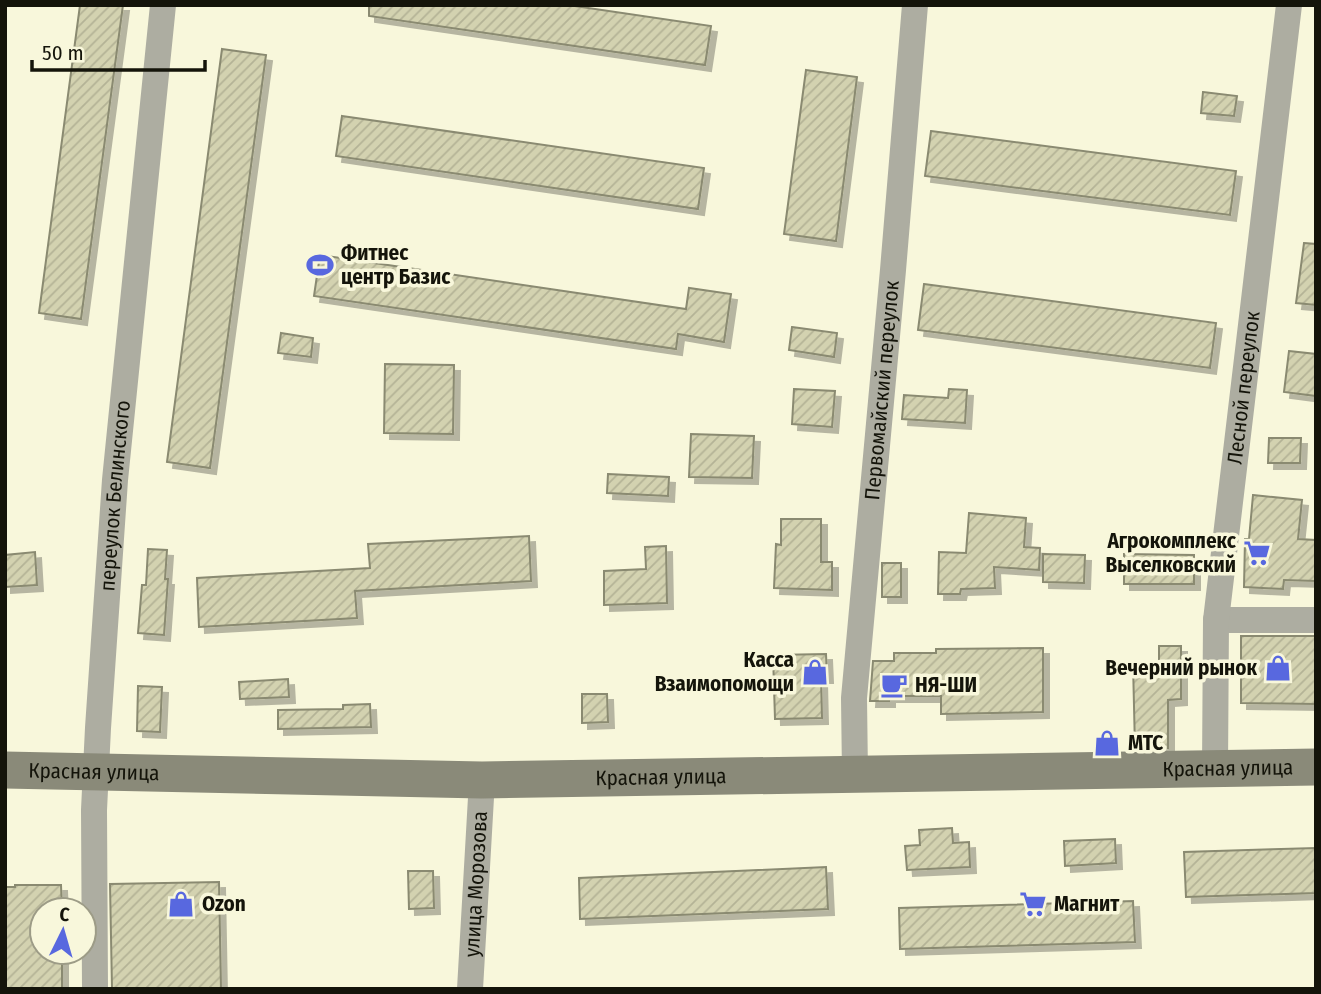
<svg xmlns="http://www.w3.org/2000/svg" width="1321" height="994" viewBox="0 0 1321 994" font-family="'Fira Sans Condensed',sans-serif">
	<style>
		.building { fill: url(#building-hatch); stroke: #8a8a71; stroke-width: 2; filter: url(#shadow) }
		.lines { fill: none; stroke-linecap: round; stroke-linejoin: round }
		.minor { stroke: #adada1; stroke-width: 26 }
		.secondary { stroke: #8a8a79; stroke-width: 37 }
		.labels { text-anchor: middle; stroke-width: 7; stroke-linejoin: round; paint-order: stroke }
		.poi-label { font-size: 21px; font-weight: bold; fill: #14140a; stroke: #f8f7db; text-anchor: start }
		.street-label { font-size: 21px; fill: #14140a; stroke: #f8f7db }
	</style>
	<defs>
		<pattern id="building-hatch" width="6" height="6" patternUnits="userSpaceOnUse" patternTransform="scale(1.75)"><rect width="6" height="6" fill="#d3d2b0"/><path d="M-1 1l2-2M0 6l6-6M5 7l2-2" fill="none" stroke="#b4b396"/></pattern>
		<filter id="shadow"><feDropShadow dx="6" dy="6" stdDeviation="0" flood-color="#0004"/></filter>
	</defs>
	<rect width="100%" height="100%" fill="#f8f7db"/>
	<!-- building -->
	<path class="building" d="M80,5H123L81,319L39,313Z
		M369,5H568L711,26L705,65L369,16Z
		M222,49L266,55L210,468L167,462Z
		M806,70L857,77L836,241L784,234Z
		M1203,92L1237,96L1234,116L1201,113Z
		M342,116L704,168L698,209L336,156Z
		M931,131L1236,171L1230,215L925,176Z
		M1304,243L1316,244V305L1296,303Z
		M320,255L686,309L689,288L731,294L724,342L678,334L676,349L314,296Z
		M924,284L1216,323L1210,368L918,330Z
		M792,327L837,333L834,357L789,350Z
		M281,333L313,338L311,357L278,353Z
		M1289,351L1316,354V396L1284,392Z
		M385,364L454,365L453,434L384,433Z
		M794,389L835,391L832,427L792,424Z
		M949,389L967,390L965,423L902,419L904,395L948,398Z
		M691,434L754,436L752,478L689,477Z
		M1269,438H1301L1300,463H1268Z
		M608,474L669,477L668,496L607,493Z
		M1253,495L1302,500L1298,539L1316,540V581L1284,580L1283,589L1244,587L1245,539H1249Z
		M969,513L1026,518L1024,547L1040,548L1039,570L994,567L995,588L961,589L960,594H938L939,552L966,553Z
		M781,519H821V562H832V590L774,588L776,544L781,545Z
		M529,536L531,581L355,591L357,618L199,627L197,578L370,568L368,544Z
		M666,546L667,603L604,605V571L646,569L645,547Z
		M148,549L167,550L165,579H168L164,635L138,633L142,585H146Z
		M35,552L37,585L5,587V555Z
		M1043,554L1085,555L1084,583L1043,582Z
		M1124,554L1194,555V584H1124Z
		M882,563H901V597H882Z
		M1241,636H1316V704L1241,703Z
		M1159,646H1181V699L1168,700V748L1135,749L1133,663H1159Z
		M1043,648V712L941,714V696H889V701H870L873,661H894V653H936V649Z
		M826,654L827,677H821L822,718L775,719L773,655Z
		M288,679L289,697L240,699L239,682Z
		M138,686L162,687L160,732L137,731Z
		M582,694H607L608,722L582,723Z
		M370,704L371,727L278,729V710L343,709V705Z
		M952,828L953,843L969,842L970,867L907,870L905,846L920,845L919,830Z
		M1115,839L1116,863L1065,866L1064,841Z
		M1316,848V893L1186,897L1184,852Z
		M826,867L828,909L580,919L579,878Z
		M408,871H433L434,908L409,909Z
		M219,882L221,989H112L110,884Z
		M15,885H61L62,910H42V952H62V989H5V887H15Z
		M1133,901L1135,942L900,949L899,908Z"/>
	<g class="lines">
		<!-- minor -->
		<g class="minor">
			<path d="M1216,620H1316"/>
			<path id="s1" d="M1215,769L1216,620L1289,5"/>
			<path id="s2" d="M855,774L854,698L893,270L915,5"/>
			<path id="s3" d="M95,989L94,810L98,728L115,480L163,5"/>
			<path id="s4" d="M470,989L482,780"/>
		</g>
		<!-- secondary -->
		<path class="secondary" id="s5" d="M5,770L482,780L1316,767"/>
	</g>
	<!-- icons -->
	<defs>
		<g id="stadium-bare" transform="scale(2.1)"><path d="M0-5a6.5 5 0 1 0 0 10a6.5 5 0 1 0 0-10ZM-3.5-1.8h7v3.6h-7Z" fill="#5868df" stroke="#f8f7db" stroke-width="2.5" paint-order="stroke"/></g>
		<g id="supermarket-bare" transform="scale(2.1)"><path d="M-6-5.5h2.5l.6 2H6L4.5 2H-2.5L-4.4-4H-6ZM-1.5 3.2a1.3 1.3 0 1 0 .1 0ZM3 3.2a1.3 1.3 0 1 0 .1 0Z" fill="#5868df" stroke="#f8f7db" stroke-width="2.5" paint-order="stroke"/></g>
		<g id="shop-bare" transform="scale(2.1)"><path d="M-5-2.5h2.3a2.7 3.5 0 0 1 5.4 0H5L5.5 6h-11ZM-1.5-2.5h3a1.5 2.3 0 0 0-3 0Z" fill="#5868df" stroke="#f8f7db" stroke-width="2.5" paint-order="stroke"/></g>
		<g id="cafe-bare" transform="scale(2.1)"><path d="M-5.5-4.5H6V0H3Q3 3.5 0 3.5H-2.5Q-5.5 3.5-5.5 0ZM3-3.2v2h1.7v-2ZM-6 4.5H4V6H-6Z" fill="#5868df" stroke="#f8f7db" stroke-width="2.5" paint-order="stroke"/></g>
	</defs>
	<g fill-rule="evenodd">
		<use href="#stadium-bare" x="320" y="265"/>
		<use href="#supermarket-bare" x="1257" y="553"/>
		<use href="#shop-bare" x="1278" y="668"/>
		<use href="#shop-bare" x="815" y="672"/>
		<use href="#cafe-bare" x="894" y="685"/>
		<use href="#shop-bare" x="1107" y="743"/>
		<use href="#shop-bare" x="181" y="904"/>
		<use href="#supermarket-bare" x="1033" y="904"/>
	</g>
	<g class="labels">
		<!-- poi labels -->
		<g class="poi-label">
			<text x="341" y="260">Фитнес<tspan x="341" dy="24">центр Базис</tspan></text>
			<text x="1236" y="548" text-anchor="end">Агрокомплекс<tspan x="1236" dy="24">Выселковский</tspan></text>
			<text x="794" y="667" text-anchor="end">Касса<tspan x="794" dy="24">Взаимопомощи</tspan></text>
			<text x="1257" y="675" text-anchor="end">Вечерний рынок</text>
			<text x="915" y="692">НЯ-ШИ</text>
			<text x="1128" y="750">МТС</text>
			<text x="202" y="911">Ozon</text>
			<text x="1054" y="911">Магнит</text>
		</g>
		<!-- street labels -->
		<g class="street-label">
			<text dy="7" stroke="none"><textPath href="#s1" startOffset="383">Лесной переулок</textPath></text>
			<text dy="7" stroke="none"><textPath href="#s2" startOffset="385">Первомайский переулок</textPath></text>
			<text dy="7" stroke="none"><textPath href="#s3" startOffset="494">переулок Белинского</textPath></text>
			<text dy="7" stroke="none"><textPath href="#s5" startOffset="1223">Красная улица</textPath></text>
			<text dy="7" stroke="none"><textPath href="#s5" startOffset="89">Красная улица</textPath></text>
			<text dy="7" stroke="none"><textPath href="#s5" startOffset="656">Красная улица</textPath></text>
			<text dy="7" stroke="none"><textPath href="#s4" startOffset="105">улица Морозова</textPath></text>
		</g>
	</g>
	<!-- border -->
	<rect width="1321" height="994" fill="none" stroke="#14140a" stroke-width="14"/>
	<!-- north arrow -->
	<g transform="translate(63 931) rotate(5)"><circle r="33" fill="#f8f7db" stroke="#9d9c87" stroke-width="2"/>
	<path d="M0-5L12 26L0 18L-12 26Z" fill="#5868df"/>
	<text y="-10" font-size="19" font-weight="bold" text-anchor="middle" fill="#14140a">С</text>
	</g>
	<!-- scale -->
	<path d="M32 60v10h173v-10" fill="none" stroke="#14140a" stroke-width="3.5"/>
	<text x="42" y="60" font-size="21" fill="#14140a" stroke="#f8f7db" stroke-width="5" paint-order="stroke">50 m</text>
</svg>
